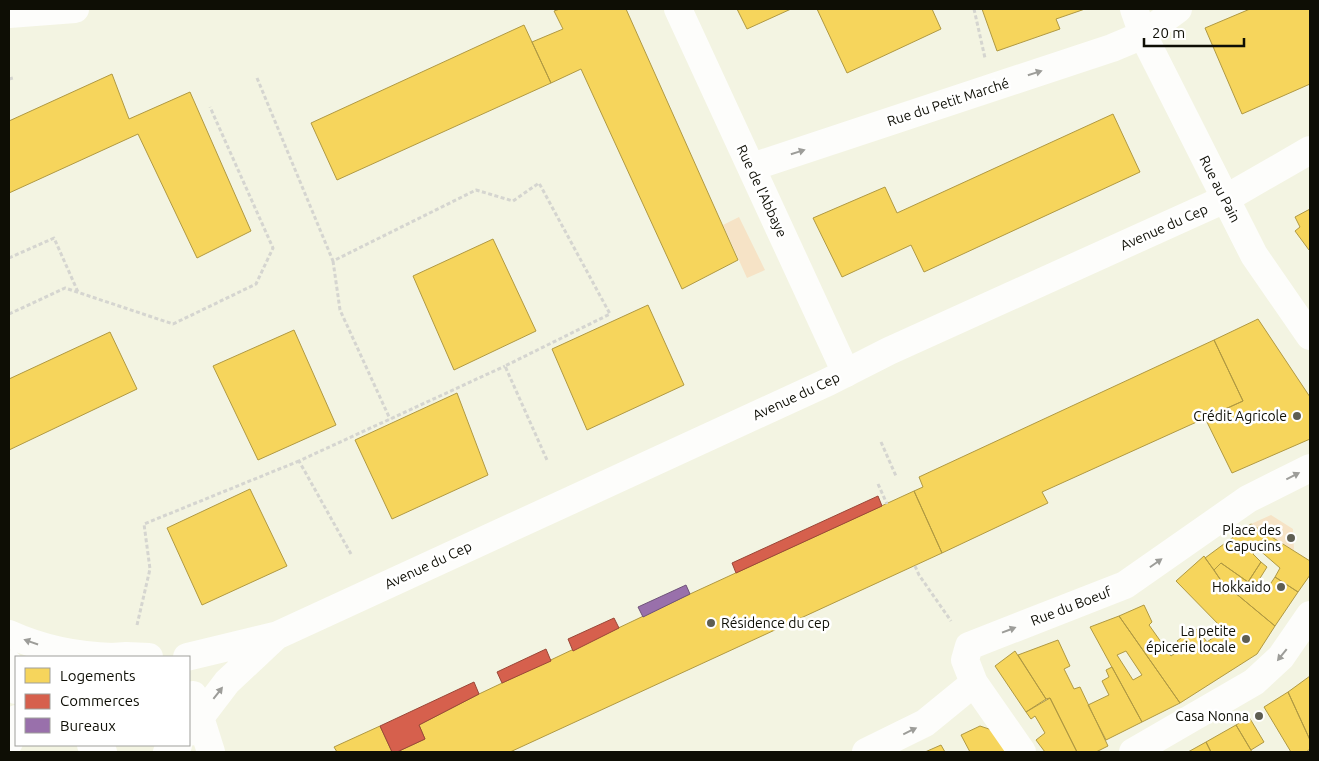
<svg xmlns="http://www.w3.org/2000/svg" width="1319" height="761" viewBox="0 0 1319 761" font-family="Ubuntu,sans-serif">
	<style>
		.green { fill: #f6e3c6 }
		.homes { fill: #f6d55c; stroke: #b09942; fill-rule: evenodd }
		.shops { fill: #d6604d; stroke: #9a4737 }
		.offices { fill: #9970ab; stroke: #6f5379 }
		.lines { fill: none; stroke-linecap: round; stroke-linejoin: round }
		.path { stroke: #d5d5d0; stroke-width: 3; stroke-dasharray: 4 2.5; stroke-linecap: butt }
		.minor { stroke: #fdfdfb; stroke-width: 28 }
		.tertiary { stroke: #fdfdfb; stroke-width: 28 }
		.oneway { fill: #9d9d99 }
		.poi-dot { fill: #5e5e52; stroke: #fff; stroke-width: 2 }
		.labels { text-anchor: middle; stroke-width: 5; stroke-linejoin: round; paint-order: stroke }
		.street-label { font-size: 14px; fill: #0e0e05; stroke: #fff }
		.poi-label { font-size: 14px; fill: #0e0e05; stroke: #fff; text-anchor: end }
	</style>
	<rect width="100%" height="100%" fill="#f3f4e2"/>
	<!-- green -->
	<path class="green" d="M739,217L765,270L747,278L723,225Z
		M1271,515L1293,529L1294,551L1251,524Z"/>
	<!-- homes -->
	<path class="homes" d="M560,9H626L738,260L682,289L581,69L551,83L532,42L563,29L554,11Z
		M737,9H791L747,29Z
		M817,9H932L941,29L847,73Z
		M982,9H1085L1056,19L1060,29L997,51Z
		M1250,9H1310V84L1242,114L1205,28Z
		M524,25L551,83L337,180L311,123Z
		M112,74L129,119L190,92L251,231L197,258L138,134L9,193V121Z
		M1113,114L1140,172L924,272L911,245L842,277L813,218L885,187L897,213Z
		M1310,209V250H1309L1295,231L1300,227L1295,217Z
		M493,239L536,331L454,370L413,276Z
		M648,305L684,385L587,430L552,349Z
		M1258,319L1310,397V439L1232,473L1205,418L1243,401L1214,340Z
		M294,330L336,425L258,460L213,366Z
		M110,332L137,389L9,450V379Z
		M1214,340L1243,401L1042,492L1048,503L942,553L914,491L923,487L919,477Z
		M457,393L488,475L392,519L355,440Z
		M250,489L287,566L202,605L167,528Z
		M914,491L942,553L510,752H397L425,739L419,725L479,694L690,594Z
		M1251,524L1310,561V575L1298,592L1275,577L1280,568L1257,548L1253,554L1261,562L1248,582L1221,563L1214,570L1205,558Z
		M1204,556L1222,582L1275,626L1257,654L1180,703L1119,616L1144,605L1152,622L1149,625L1171,656L1182,648L1177,641L1191,631L1192,632L1197,629L1207,642L1224,630L1176,581Z
		M1261,562L1267,567L1257,583L1267,589L1275,577L1298,592L1275,626L1222,582L1214,570L1221,563L1248,582Z
		M1119,616L1180,703L1142,722L1090,627ZM1126,651L1142,675L1133,680L1117,655Z
		M1058,640L1070,666L1064,669L1074,689L1080,687L1108,746L1096,752H1077L1050,698L1046,699L1018,655Z
		M1015,651L1046,699L1026,712L995,666Z
		M1112,667L1142,722L1106,740L1088,705L1109,695L1102,681L1109,677L1106,670Z
		M1310,676V740L1288,692Z
		M1288,692L1310,740V749L1306,752H1291L1264,707Z
		M1050,698L1077,752H1045L1036,740L1045,733L1035,716L1031,719L1026,712Z
		M1249,717L1264,742L1251,750L1236,725Z
		M1236,725L1252,752H1211L1206,742Z
		M380,726L392,752H337L334,747Z
		M980,726L995,731L1011,752H970L961,735Z
		M1206,742L1211,752H1188Z
		M941,745L945,752H925Z"/>
	<!-- shops -->
	<path class="shops" d="M878,496L882,506L736,573L732,563Z
		M614,618L619,628L573,651L568,639Z
		M546,649L551,661L502,683L497,672Z
		M474,682L479,694L419,725L425,739L397,752H392L380,726Z"/>
	<!-- offices -->
	<path class="offices" d="M686,585L690,594L643,617L638,607Z"/>
	<g class="lines">
		<!-- path -->
		<path class="path" d="M974,9L985,58
			M257,78L333,261L476,190L513,201L539,183L610,314L505,366L547,460
			M9,79L13,78
			M9,258L54,238L78,292
			M333,261L340,310L390,419
			M9,314L65,288L173,324L256,284L273,248L210,107
			M881,442L896,476
			M878,484L887,504
			M351,554L299,461L505,366
			M915,566L919,575L951,621
			M137,625L150,569L144,524L299,461"/>
		<!-- minor -->
		<path class="minor" d="M678,9L846,373
			M1134,9L1143,35L1254,255L1310,336
			M9,14L75,9
			M752,167L1112,48L1143,35L1178,9
			M974,683L1022,752
			M866,752L925,723L974,683L965,660L969,646L1125,585L1248,499L1310,468
			M1133,752L1254,682L1281,657L1310,615"/>
		<!-- tertiary -->
		<path class="tertiary" d="M9,634C42,649 77,656 113,657
			M112,657L126,656L149,657
			M187,657L278,635L828,382L889,351L1225,199L1310,150
			M9,664L13,673L16,690
			M193,695L211,752
			M189,732L227,682L275,637
			M9,742L16,719
			M91,745L103,752
			M167,752L178,745"/>
	</g>
	<!-- one-way arrows -->
	<defs><path id="oneway-solid" d="M-6-.8H1V-3.2L6.5 0L1 3.2V.8H-6Z" transform="scale(1.25)"/></defs>
	<g class="oneway">
		<use href="#oneway-solid" transform="translate(1035 73) rotate(-18)"/>
		<use href="#oneway-solid" transform="translate(798 152) rotate(-18)"/>
		<use href="#oneway-solid" transform="translate(1293 476) rotate(-27)"/>
		<use href="#oneway-solid" transform="translate(1156 563) rotate(-35)"/>
		<use href="#oneway-solid" transform="translate(1009 630) rotate(-21)"/>
		<use href="#oneway-solid" transform="translate(31 642) rotate(-161)"/>
		<use href="#oneway-solid" transform="translate(1282 655) rotate(129)"/>
		<use href="#oneway-solid" transform="translate(218 693) rotate(-52)"/>
		<use href="#oneway-solid" transform="translate(910 731) rotate(-26)"/>
	</g>
	<!-- markers -->
	<g class="poi-dot">
		<circle cx="1297" cy="416" r="5"/>
		<circle cx="1291" cy="538" r="5"/>
		<circle cx="1281" cy="587" r="5"/>
		<circle cx="711" cy="623" r="5"/>
		<circle cx="1246" cy="639" r="5"/>
		<circle cx="1259" cy="716" r="5"/>
	</g>
	<g class="labels">
		<!-- street labels -->
		<g class="street-label">
			<text transform="translate(948 102) rotate(-18)" y="5">Rue du Petit Marché</text>
			<text transform="translate(1220 189) rotate(63)" y="5">Rue au Pain</text>
			<text transform="translate(762 191) rotate(65)" y="5">Rue de l'Abbaye</text>
			<text transform="translate(1164 227) rotate(-24)" y="5">Avenue du Cep</text>
			<text transform="translate(796 396) rotate(-25)" y="5">Avenue du Cep</text>
			<text transform="translate(428 565) rotate(-25)" y="5">Avenue du Cep</text>
			<text transform="translate(1071 606) rotate(-21)" y="5">Rue du Boeuf</text>
		</g>
		<!-- poi labels -->
		<g class="poi-label">
			<text x="1287" y="421">Crédit Agricole</text>
			<text x="1281" y="535">Place des<tspan x="1281" dy="16">Capucins</tspan></text>
			<text x="1271" y="592">Hokkaido</text>
			<text x="721" y="628" text-anchor="start">Résidence du cep</text>
			<text x="1236" y="636">La petite<tspan x="1236" dy="16">épicerie locale</tspan></text>
			<text x="1249" y="721">Casa Nonna</text>
		</g>
	</g>
	<!-- border -->
	<rect width="1319" height="761" fill="none" stroke="#0e0e05" stroke-width="20"/>
	<!-- legend -->
	<rect x="15" y="656" width="175" height="90" fill="#ffffff" stroke="#9f9f9b"/>
	<rect x="25" y="668" width="25" height="15" fill="#f6d55c" stroke="#9f9f9b"/>
	<text x="60" y="681" font-size="15" fill="#0e0e05">Logements</text>
	<rect x="25" y="694" width="25" height="15" fill="#d6604d" stroke="#9f9f9b"/>
	<text x="60" y="706" font-size="15" fill="#0e0e05">Commerces</text>
	<rect x="25" y="718" width="25" height="15" fill="#9970ab" stroke="#9f9f9b"/>
	<text x="60" y="731" font-size="15" fill="#0e0e05">Bureaux</text>
	<!-- scale -->
	<path d="M1144 38v8h100v-8" fill="none" stroke="#0e0e05" stroke-width="2.5"/>
	<text x="1152" y="38" font-size="15" fill="#0e0e05" stroke="#ffffff" stroke-width="4" paint-order="stroke">20 m</text>
</svg>
